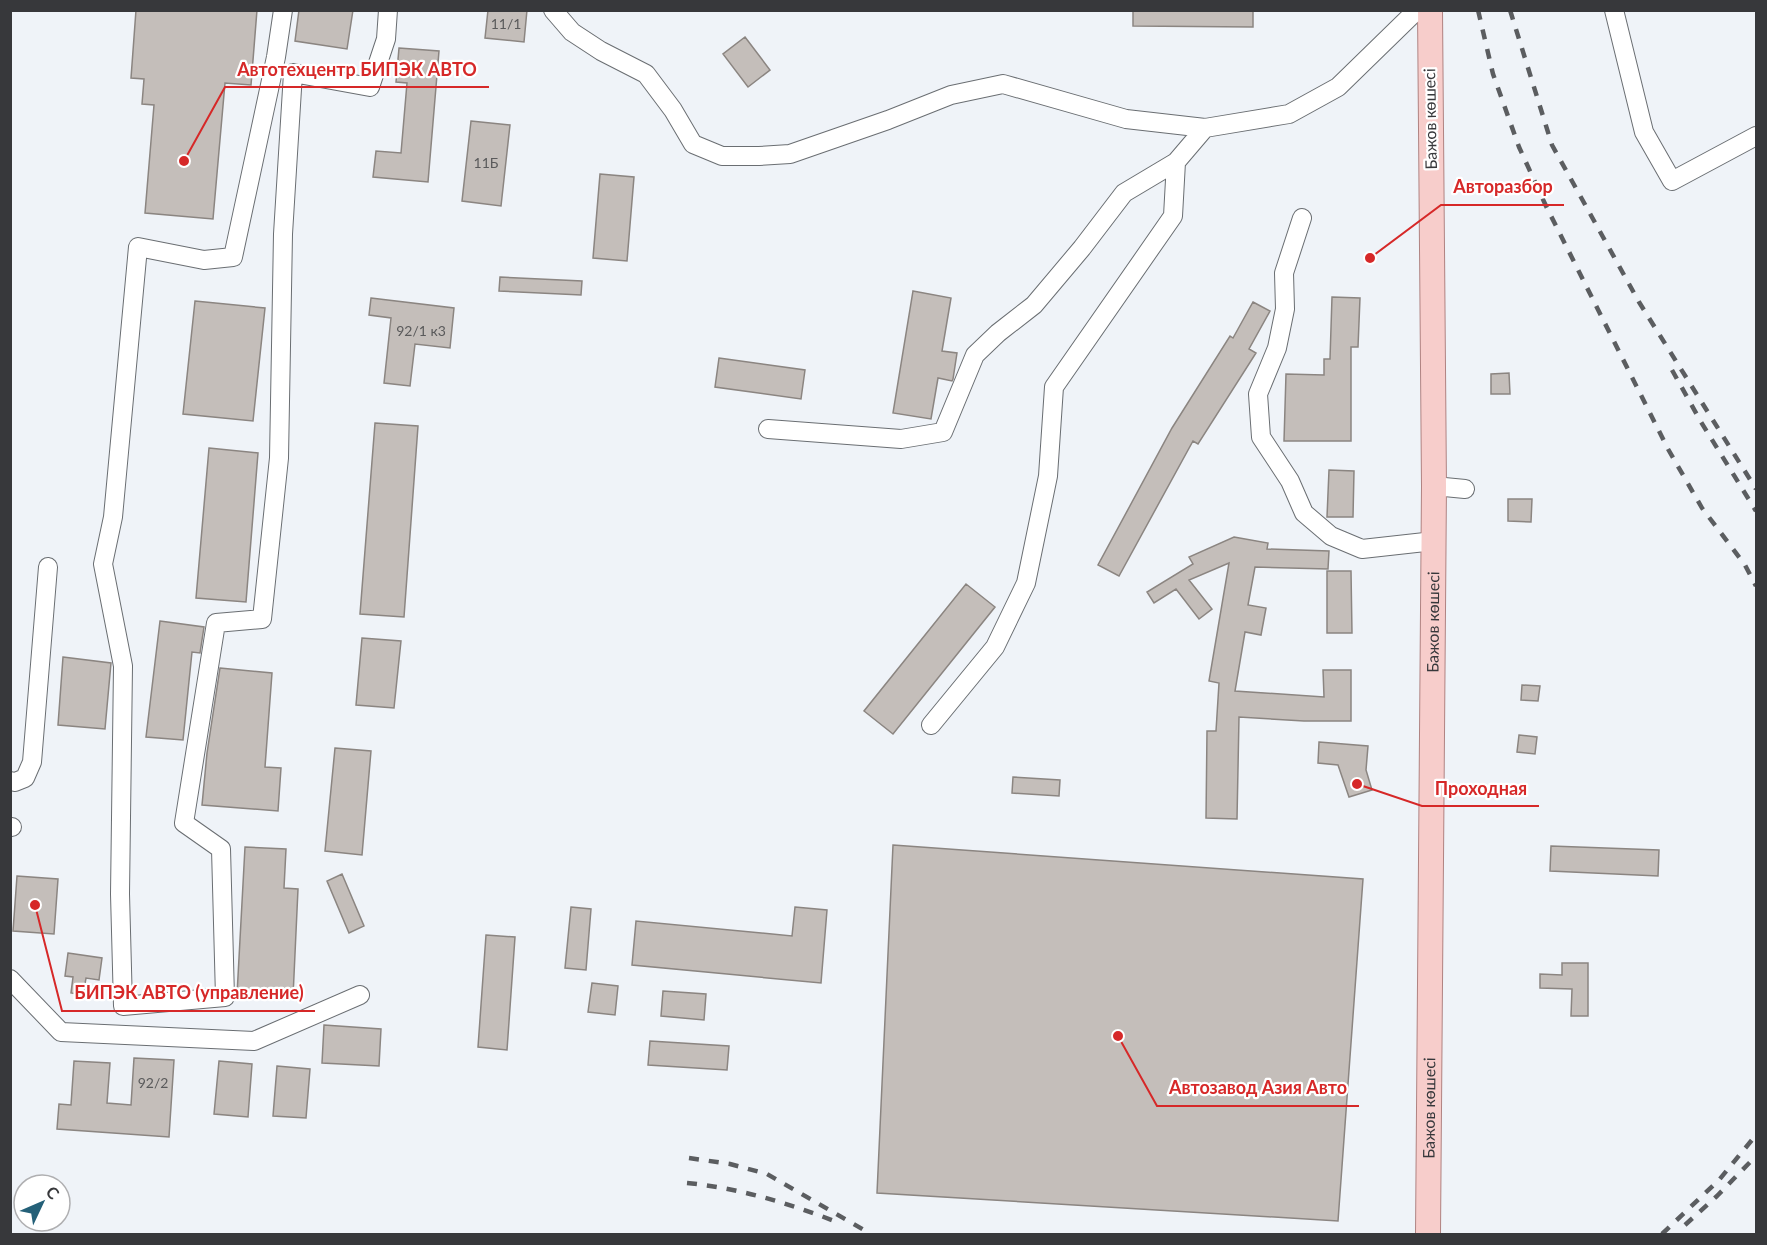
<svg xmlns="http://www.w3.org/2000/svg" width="1767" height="1245" viewBox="0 0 1767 1245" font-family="Lato,sans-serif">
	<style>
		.building { fill: #c4beba; stroke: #8b8581; stroke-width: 1.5 }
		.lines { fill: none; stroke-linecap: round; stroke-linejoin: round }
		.minor-casing { stroke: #6a6e72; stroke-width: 20 }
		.major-casing { stroke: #b08382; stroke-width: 26 }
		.minor { stroke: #fff; stroke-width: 18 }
		.major { stroke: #f7cdcb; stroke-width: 24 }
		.rail { stroke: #5b5d60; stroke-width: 4.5; stroke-dasharray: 10 10; stroke-linecap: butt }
		.labels { text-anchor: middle; stroke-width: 4.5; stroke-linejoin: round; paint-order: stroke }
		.number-label { font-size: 14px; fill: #5a5a5b }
		.street-label { font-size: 16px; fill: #37383b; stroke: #fff }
		.leader { fill: none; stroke: #d62828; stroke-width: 2 }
		.callout-dot { fill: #d62828; stroke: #fff; stroke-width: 2 }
		.callout-label { font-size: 18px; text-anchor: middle; font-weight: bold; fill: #d62828; stroke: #fff; stroke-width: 4.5; stroke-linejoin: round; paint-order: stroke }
	</style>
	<rect width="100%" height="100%" fill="#eff3f8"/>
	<!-- building -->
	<path class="building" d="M136,10H257L251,85L225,83L213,219L145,213L154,105L142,104L144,79L131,78Z
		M299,10H353L347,49L295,41Z
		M488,10H527L524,42L485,38Z
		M1133,10H1253V27L1133,26Z
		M745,37L770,70L748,87L723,54Z
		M399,48L439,51L428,182L373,177L376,151L401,153L407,83L396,82Z
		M471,121L510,125L501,206L462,201Z
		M600,174L634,177L627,261L593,258Z
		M500,277L582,281L581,295L499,291Z
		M913,291L951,298L942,351L957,353L953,379L952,381L938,378L931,419L893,413Z
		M1332,297L1360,298L1358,347H1351V441H1284L1286,374L1324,375V359H1330Z
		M371,298L454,308L450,348L415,344L410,386L384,383L391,318L369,315Z
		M195,301L265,308L253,421L183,414Z
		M1253,302L1270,311L1249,349L1256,353L1198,444L1193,441L1119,576L1098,565L1172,428L1230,336L1233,338Z
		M719,358L805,370L801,399L715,387Z
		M1509,373L1510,394H1491V374Z
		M375,423L418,426L404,617L360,614Z
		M209,448L258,453L246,602L196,598Z
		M1329,470L1354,471L1353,517H1327Z
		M1508,499H1532L1531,522L1508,521Z
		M1234,537L1268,543L1267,549L1329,551L1328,569L1255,567L1248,605L1266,608L1261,635L1245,632L1235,691L1324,697L1323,670H1351V721H1304L1239,717L1237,819L1206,818L1207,731H1216L1219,683L1209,681L1229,563L1189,580L1212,609L1199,619L1176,589L1154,603L1147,592L1193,564L1189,557Z
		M1327,571H1351L1352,633H1327Z
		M966,584L995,607L893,734L864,711Z
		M160,621L204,627L200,653L192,652L183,740L146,737Z
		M362,638L401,641L394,708L356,705Z
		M63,657L111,663L105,729L58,725Z
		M220,668L272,673L265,767L281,768L278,811L202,805L207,753Z
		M1522,685L1540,686L1538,701L1521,700Z
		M1519,735L1537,737L1535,754L1517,752Z
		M1319,742L1368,746L1366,770L1372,790L1349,797L1338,765L1318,763Z
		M335,748L371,751L362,855L325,851Z
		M1013,777L1060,780L1059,796L1012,793Z
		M893,845L1363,879L1338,1221L877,1193Z
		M1551,846L1659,850L1658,876L1550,871Z
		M245,847L286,849L284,888L298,889L293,997L237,995Z
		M342,874L364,926L349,933L327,881Z
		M17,876L58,879L54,934L13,931Z
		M571,907L591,909L586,970L565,968Z
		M795,907L827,910L821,983L632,965L636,921L792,936Z
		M486,935L515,937L507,1050L478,1047Z
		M68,953L102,958L99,980L86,978L83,995L71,993L73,977L65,976Z
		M1562,963H1588V1016H1571L1572,989L1540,988V974L1562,975Z
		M592,983L618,986L615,1015L588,1012Z
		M663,991L706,994L704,1020L661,1016Z
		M324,1025L381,1029L379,1066L322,1063Z
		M650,1041L729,1046L727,1070L648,1065Z
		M134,1058L174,1060L169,1137L57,1129L59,1104L71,1105L74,1061L110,1063L107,1103L131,1105Z
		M219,1061L252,1064L248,1117L214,1114Z
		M277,1066L310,1069L306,1118L273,1116Z"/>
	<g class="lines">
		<!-- minor casing -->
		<g class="minor-casing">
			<path id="minor" d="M283,10L276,57L233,257L204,260L138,247L113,517L103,564L123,666L120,894L123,1006L225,997L221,849L184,823L216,623L262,619L279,458L283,234L293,73L370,87L386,39L388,10
				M553,10L572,32L601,51L646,74L673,110L693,144L722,156H759L790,154L888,120L951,95L1003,84L1126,119L1205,128L1289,114L1338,87L1417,10
				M1614,10L1644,132L1672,181L1756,136
				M1302,218L1284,273L1285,309L1277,348L1258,394L1261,437L1290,481L1304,513L1331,536L1362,549L1434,541
				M768,429L901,439L943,432L975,355L998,333L1034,305L1082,248L1124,193L1176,162L1205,128
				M1434,486L1465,489
				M931,725L995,647L1026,583L1048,476L1054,387L1173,216L1176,162
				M10,781L15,782L25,778L32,762L48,567
				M10,827H12
				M10,979L61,1032L254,1041L360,995"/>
		</g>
		<!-- major casing -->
		<g class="major-casing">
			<g id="major">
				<path id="s1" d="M1428,1234L1434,486L1430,10"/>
			</g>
		</g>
		<!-- minor -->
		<use href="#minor" class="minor"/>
		<!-- major -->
		<use href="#major" class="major"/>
		<!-- rail -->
		<path class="rail" d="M1478,10L1493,74L1519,147L1546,206L1668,449L1702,508L1745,565L1756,586
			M1510,10L1552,145L1639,302L1756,489
			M1672,370L1701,422L1756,511
			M689,1158L730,1164L767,1174L871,1234
			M687,1183C739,1188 788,1203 837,1222
			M1685,1225L1717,1196L1756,1156
			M1662,1234L1719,1180L1756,1135"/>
	</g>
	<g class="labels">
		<!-- number labels -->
		<g class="number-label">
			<text x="506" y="29">11/1</text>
			<text x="486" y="168">11Б</text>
			<text x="421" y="336">92/1 к3</text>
			<text x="153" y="1088">92/2</text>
		</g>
		<!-- street labels -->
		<g class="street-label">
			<text transform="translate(1430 119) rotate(-91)" y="6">Бажов көшесі</text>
			<text dy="6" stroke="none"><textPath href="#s1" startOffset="612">Бажов көшесі</textPath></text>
			<text dy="6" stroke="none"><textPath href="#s1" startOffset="126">Бажов көшесі</textPath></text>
		</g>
	</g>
	<!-- callouts -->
	<path class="leader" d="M184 161L225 87H489M1370 258L1441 205H1564M1357 784L1422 806H1539M35 905L62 1011H315M1118 1036L1157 1106H1359"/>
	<g class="callout-dot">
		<circle cx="184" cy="161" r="6"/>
		<circle cx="1370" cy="258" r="6"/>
		<circle cx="1357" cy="784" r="6"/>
		<circle cx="35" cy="905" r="6"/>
		<circle cx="1118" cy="1036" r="6"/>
	</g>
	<g class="callout-label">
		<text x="357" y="76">Автотехцентр БИПЭК АВТО</text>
		<text x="1503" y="193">Авторазбор</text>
		<text x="1481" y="795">Проходная</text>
		<text x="189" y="999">БИПЭК АВТО (управление)</text>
		<text x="1258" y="1094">Автозавод Азия Авто</text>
	</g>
	<!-- border -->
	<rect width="1767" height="1245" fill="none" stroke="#37383b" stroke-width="24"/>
	<!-- north arrow -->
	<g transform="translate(42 1203) rotate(46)"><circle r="28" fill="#ffffff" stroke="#afafb1" stroke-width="1.5"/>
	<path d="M0-4.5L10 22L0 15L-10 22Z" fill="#246078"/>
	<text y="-9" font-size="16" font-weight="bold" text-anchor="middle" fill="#37383b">С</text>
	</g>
</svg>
